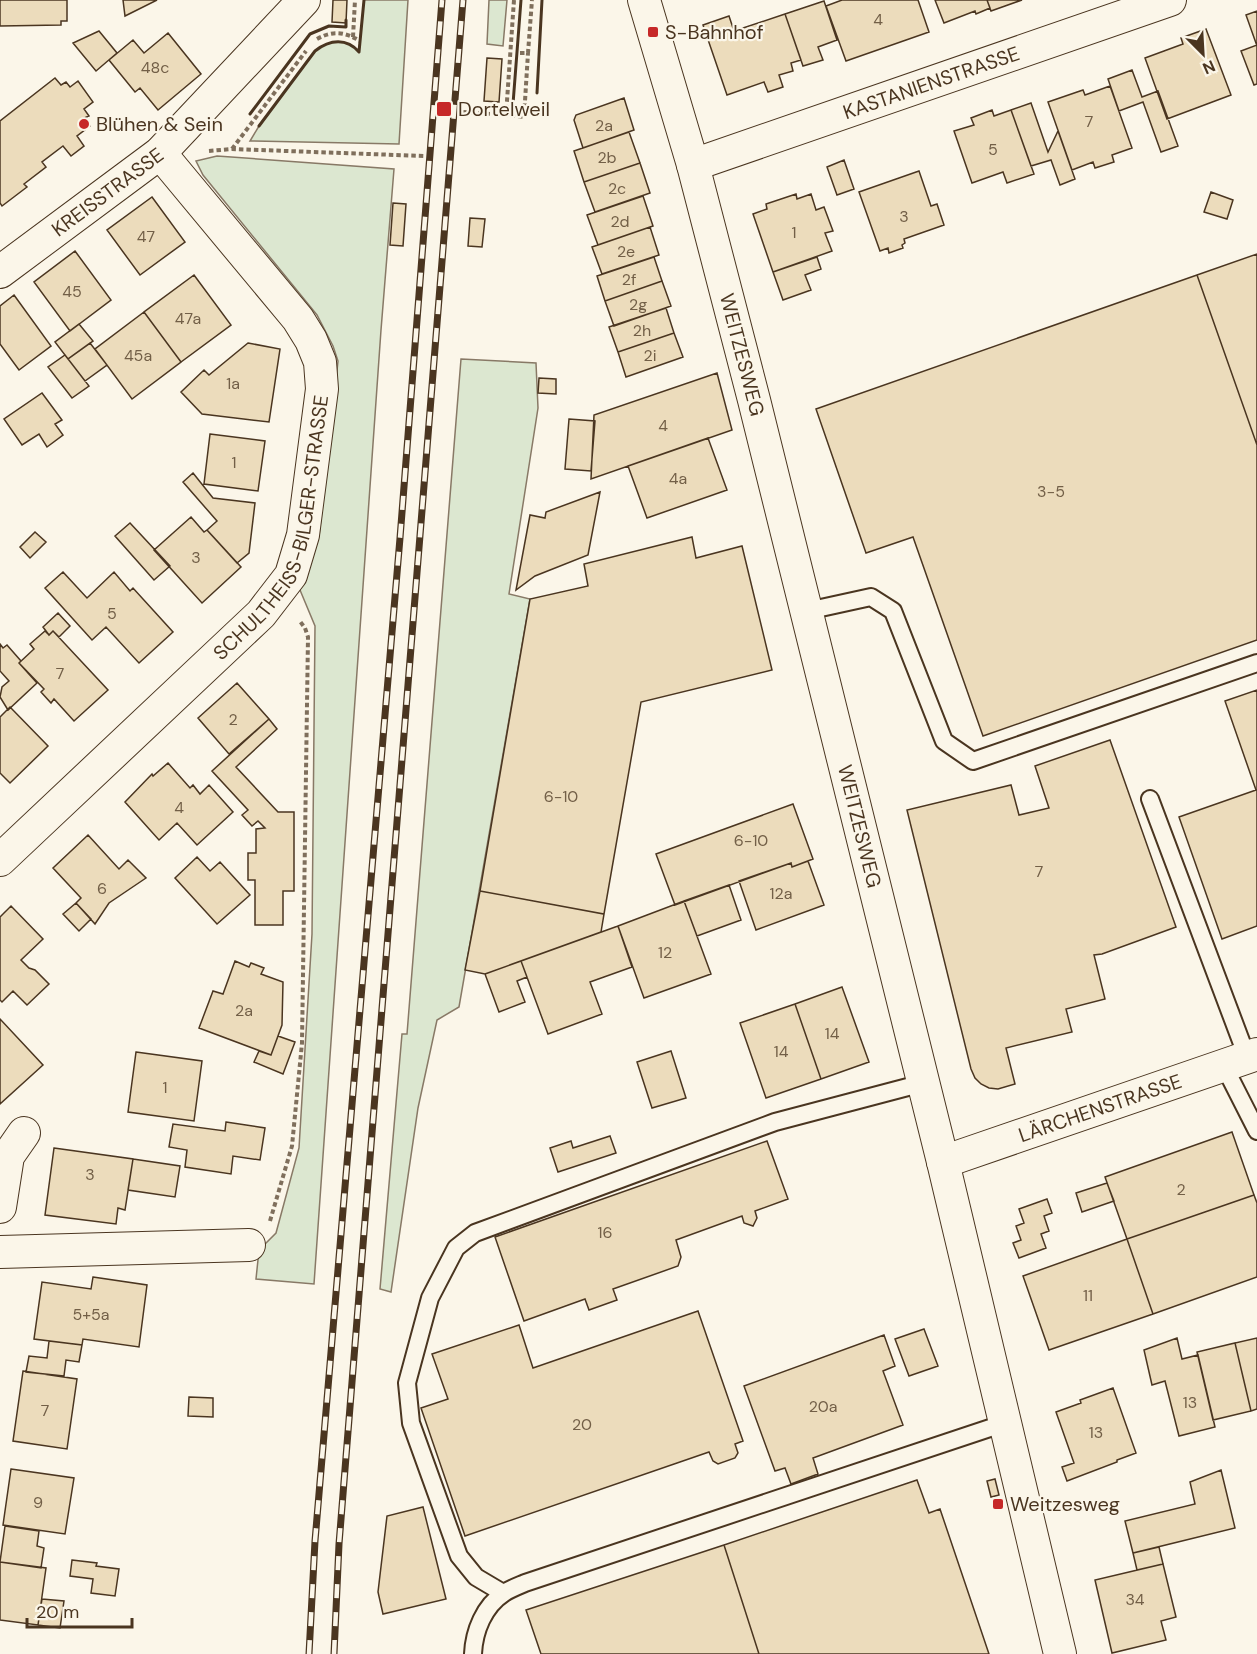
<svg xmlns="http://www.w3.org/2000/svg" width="1257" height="1654" viewBox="0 0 1257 1654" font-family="'DM Sans',sans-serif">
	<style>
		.green { fill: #dce7d0; stroke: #887966; stroke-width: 1.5 }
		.building { fill: #ecdcbc; stroke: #4a3520; stroke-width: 1.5 }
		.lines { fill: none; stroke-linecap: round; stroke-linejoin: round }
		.service-casing { stroke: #4a3520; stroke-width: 20 }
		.minor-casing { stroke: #4a3520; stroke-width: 34 }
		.path { stroke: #7f6f5c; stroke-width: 4; stroke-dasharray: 4.5 3; stroke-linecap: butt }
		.service { stroke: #fbf6e9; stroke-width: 16 }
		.minor { stroke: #fbf6e9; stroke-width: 32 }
		.rail-casing { stroke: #4a3520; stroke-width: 7 }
		.rail { stroke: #fbf6e9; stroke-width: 4.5; stroke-dasharray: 14; stroke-linecap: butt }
		.wall { stroke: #4a3520; stroke-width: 3 }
		.poi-dot { fill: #c62828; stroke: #fbf6e9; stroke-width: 2 }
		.labels { text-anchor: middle; stroke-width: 4.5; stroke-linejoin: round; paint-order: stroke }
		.number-label { font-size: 16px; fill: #725f47 }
		.poi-label { font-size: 20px; fill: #4a3520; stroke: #fbf6e9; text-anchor: start }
		.street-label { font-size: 20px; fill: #4a3520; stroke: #fbf6e9 }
	</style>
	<rect width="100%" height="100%" fill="#fbf6e9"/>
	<!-- green -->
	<path class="green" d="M364,0H408L399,144L250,141L259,126L315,51C330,39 346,39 359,51Z
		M489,0H507L503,46L487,44Z
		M217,156L394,169L381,330L314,1284L256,1279L259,1250L276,1233L299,1148L312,934L315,626L300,590L319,536L338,361L333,346L317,315L203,175L196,161Z
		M461,359L536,363L538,408L509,594L530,599L459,1007L437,1020L418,1108L391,1292L380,1289L402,1034H407Z"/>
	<!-- building -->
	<path class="building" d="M0,0H67V21H61V25L0,26Z
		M123,0H157L125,16Z
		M333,0H347L346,23L332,22Z
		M842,0H918L929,32L846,61L826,6Z
		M935,0H987L990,8L976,14L975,11L944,23Z
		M987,0H1022L991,11Z
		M824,1L837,40L818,47L823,60L803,66L785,14Z
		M1257,11V46L1246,15Z
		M785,14L801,60L791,63L793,71L779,75L783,87L768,92L764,82L727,95L703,25L729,16L734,31Z
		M1206,29L1231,95L1167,119L1145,58L1183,44L1181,38Z
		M99,31L117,53L96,71L73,43Z
		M168,33L201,74L158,110L140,88L135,92L109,60L133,40L144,53Z
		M1257,45V84L1254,85L1241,51Z
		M487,58L502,59L499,102L484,101Z
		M1132,70L1142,97L1158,91L1178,146L1161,152L1143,102L1119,111L1108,79Z
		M55,78L61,85L66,82L70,87L78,81L93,102L84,109L89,116L84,118L90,126L77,136L84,146L71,156L63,146L42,162L46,167L24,184L27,187L2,206L0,203V121Z
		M1110,86L1132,148L1112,155L1114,162L1095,168L1093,162L1072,170L1048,102L1083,90L1085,95Z
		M624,98L634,130L583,148L574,120L576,115Z
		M1031,103L1048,152L1058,131L1075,179L1060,185L1051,160L1031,166L1011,110Z
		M992,110L994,116L1011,110L1034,174L1007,183L1003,172L972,183L954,131L974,125L971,118Z
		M629,132L640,163L584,182L574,151Z
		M844,160L854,189L837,195L827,167Z
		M640,163L650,193L595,212L584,182Z
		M919,171L931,206L937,204L944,225L904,239L905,243L902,245L903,248L889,253L888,248L880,251L859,192Z
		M1211,192L1233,200L1227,219L1204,212Z
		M796,194L797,199L811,194L816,210L824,207L833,231L825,233L832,251L773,272L753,214L767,209L766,204Z
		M643,196L653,226L598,245L587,215Z
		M152,197L185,242L140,275L107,230Z
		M393,203L406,204L403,246L390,245Z
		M470,218L485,219L482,247L468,246Z
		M650,227L659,255L602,274L592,247Z
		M75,251L111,300L70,331L34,282Z
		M1257,254V445L1197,275Z
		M654,257L662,281L605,301L597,276Z
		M817,257L821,269L805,275L811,290L783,300L773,272Z
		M194,275L231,325L181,362L144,312Z
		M1197,275L1257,445V640L983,736L913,537L866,553L816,409Z
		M662,281L671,306L614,326L605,301Z
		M14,295L51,346L19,370L0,344V306Z
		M666,308L674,333L618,352L609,327Z
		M144,312L181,362L132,399L95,349Z
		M79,324L93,341L68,359L55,342Z
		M674,333L683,357L626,377L618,352Z
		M90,343L107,365L85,381L68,359Z
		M248,343L280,349L269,422L202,414L181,392L204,370L209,375Z
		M65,355L89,386L72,398L48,367Z
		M717,373L732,430L591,479L594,415Z
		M539,378L556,379V394L538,393Z
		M42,393L62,420L55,424L63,435L47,447L39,434L22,445L4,419Z
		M569,419L595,421L591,471L565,469Z
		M210,434L265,441L258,491L204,484Z
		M708,438L727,490L647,518L628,466Z
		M193,473L213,498L255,503L249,553L237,563L207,530L217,521L183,482Z
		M600,492L588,555L535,576L516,590L530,515L545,518L546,512Z
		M191,517L204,532L207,530L241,567L202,603L154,550Z
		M130,523L170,566L154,580L115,536Z
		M35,532L46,542L30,558L20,547Z
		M692,537L696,558L742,546L772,670L641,702L604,914L480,891L530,599L588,586L584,564Z
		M63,572L87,598L114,572L130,591L133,588L173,632L139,663L106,627L92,640L45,588Z
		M58,613L70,626L59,637L53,631L49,635L43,627Z
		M45,631L49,635L53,631L108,690L74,721L54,699L51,703L41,692L44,689L19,663L34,649L30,644Z
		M0,644L3,648L7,645L21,661L19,663L37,683L8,710L0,697L2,687L9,681L0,671Z
		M237,683L269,719L229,754L198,718Z
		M1257,690V926L1222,939L1179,817L1256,790L1225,701Z
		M10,707L48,746L10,783L0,773V717Z
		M269,719L277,729L236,767L278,812H294V891H283V925H255V880H248V853H256V829L265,828L258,821L252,826L242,815L248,810L212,771Z
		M1110,740L1176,927L1102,954L1094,955L1105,999L1066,1009L1072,1032L1006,1048L1015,1084L998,1089L989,1088L981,1084L975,1078L971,1069L907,810L1011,785L1019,815L1049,808L1035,766Z
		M168,763L190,788L193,785L200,794L209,785L233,812L197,845L177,823L159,840L125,802L152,774L153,776Z
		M793,804L813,859L792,867L791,863L675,905L656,854Z
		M88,835L119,869L128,860L146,878L109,903L95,924L76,903L81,898L53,868Z
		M197,857L210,871L220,862L250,895L217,924L175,878Z
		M808,861L824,905L756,930L739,881L791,863L792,867Z
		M729,885L741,920L697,936L684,901Z
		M480,891L604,914L601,932L485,974L465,970Z
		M684,901L711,974L644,998L618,926Z
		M76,903L91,919L79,931L63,914Z
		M11,906L43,939L21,960L29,968L35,970L49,984L27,1005L13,991L2,1002L0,1000V917Z
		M618,926L632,967L590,982L602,1014L548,1034L521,961Z
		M235,961L249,967L251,963L264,968L261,974L283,982L282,1025L271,1055L199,1028L213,991L223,994Z
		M521,961L527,977L517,981L525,1002L499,1012L485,974Z
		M842,987L869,1062L821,1079L795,1004Z
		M795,1004L821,1079L766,1098L740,1023Z
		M0,1019L43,1065L0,1104Z
		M278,1036L295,1042L283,1074L254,1062L259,1051L271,1055Z
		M671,1051L686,1098L652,1108L637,1062Z
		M136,1052L202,1061L194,1121L128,1112Z
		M226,1122L265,1128L260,1160L233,1156L231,1174L185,1167L187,1150L169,1147L173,1124L225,1131Z
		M1232,1132L1254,1195L1127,1239L1105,1177Z
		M610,1136L616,1153L558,1172L550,1148L571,1141L573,1148Z
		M767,1141L788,1199L755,1211L757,1218L753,1226L744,1223L742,1216L676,1240L681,1257L678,1266L613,1289L617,1300L589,1310L585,1299L524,1321L495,1237Z
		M54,1148L133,1159L125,1210L118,1208L116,1224L45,1215Z
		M133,1159L180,1166L175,1197L128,1190Z
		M1107,1183L1114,1201L1082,1212L1076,1193Z
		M1254,1195L1257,1203V1277L1153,1314L1127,1239Z
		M1047,1199L1052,1213L1044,1216L1049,1231L1041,1234L1046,1248L1019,1258L1013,1243L1021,1240L1016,1226L1024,1223L1019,1209Z
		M1127,1239L1153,1314L1049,1350L1023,1276Z
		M93,1277L147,1285L139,1347L83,1339L82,1345L34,1339L42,1282L91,1289Z
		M698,1311L743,1441L735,1444L738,1453L735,1458L718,1464L713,1461L709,1452L465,1536L421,1408L448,1399L432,1354L519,1325L533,1368Z
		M924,1329L938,1366L909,1376L895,1339Z
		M884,1335L895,1366L883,1371L903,1425L813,1458L818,1474L791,1484L785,1468L775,1471L744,1386Z
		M1177,1338L1182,1359L1198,1355L1215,1427L1179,1436L1165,1381L1152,1385L1144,1350Z
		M1257,1338V1409L1251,1411L1235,1343Z
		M49,1341L82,1345L79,1362L66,1360L64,1376L26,1372L29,1356L47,1358Z
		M1235,1343L1251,1411L1213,1420L1197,1352Z
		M23,1371L77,1379L67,1449L13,1441Z
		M1113,1388L1136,1453L1117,1460V1462L1067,1481L1062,1467L1074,1463L1056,1412L1081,1403L1080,1400Z
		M189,1397L213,1398V1417L188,1416Z
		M11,1469L74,1478L65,1534L3,1525Z
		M1221,1470L1235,1528L1133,1553L1125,1521L1195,1504L1190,1482Z
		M995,1479L999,1495L991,1497L987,1481Z
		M917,1480L929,1513L940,1509L989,1654H759L724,1545Z
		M423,1507L446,1599L383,1614L378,1592L387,1516Z
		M5,1526L39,1531L37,1546L44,1548L41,1568L0,1562Z
		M724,1545L759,1654H541L526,1610Z
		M1159,1547L1163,1564L1137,1570L1133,1553Z
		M72,1560L97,1563L96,1566L119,1569L115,1596L91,1593L93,1579L70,1576Z
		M0,1562L46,1568L38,1625L0,1620Z
		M1163,1564L1176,1617L1161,1621L1166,1640L1112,1653L1095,1580Z
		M42,1599L64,1601L60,1628L38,1625Z"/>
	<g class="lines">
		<!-- service casing -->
		<g class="service-casing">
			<path id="service" d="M807,611L871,597L893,611L944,741L973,761L1257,663
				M1150,799L1247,1057
				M1224,1066L1257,1131
				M503,1593L476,1577L459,1556L411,1423L407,1383L430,1298L456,1248L475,1233L775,1122L923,1083
				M473,1654C474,1631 484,1606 504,1593C510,1589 518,1586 525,1583L1005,1423"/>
		</g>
		<!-- minor casing -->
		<g class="minor-casing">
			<g id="minor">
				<path id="s1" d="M644,0L693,165L754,400L943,1162L1060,1654"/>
				<path id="s2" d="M693,165L1170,0"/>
				<path id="s3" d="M0,272L160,153L304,0"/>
				<path id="s4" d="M0,860L261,614L291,575L303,535L322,389L320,362L311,340L298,319L160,153"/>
				<path id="s5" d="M943,1162L1257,1054"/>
				<path d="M0,1207L8,1156L24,1133"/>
				<path d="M0,1252L249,1245"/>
			</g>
		</g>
		<!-- path -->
		<path class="path" d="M514,0L506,115L524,117L528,53
			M353,37L355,0
			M317,39C333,30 345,32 360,41
			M520,53H528L532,0
			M463,112L506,115
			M232,149L306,51
			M209,151L232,149L424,156
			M270,1221L292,1146L302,1043L308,637L305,628L299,620"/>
		<!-- service -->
		<use href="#service" class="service"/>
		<!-- minor -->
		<use href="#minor" class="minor"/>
		<!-- rail casing -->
		<g class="rail-casing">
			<path id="rail" d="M309,1654L315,1541L400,538L442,0
				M334,1654L339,1544L463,0"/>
		</g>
		<!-- rail -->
		<use href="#rail" class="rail"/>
		<!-- wall -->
		<path class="wall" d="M537,93L542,0
			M513,104L521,0
			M250,114L310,34L329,26L346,27V20
			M259,126L315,51C330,39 347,38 359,52L364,0"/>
	</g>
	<!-- markers -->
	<g class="poi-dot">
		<rect x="647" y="26" width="12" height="12" rx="3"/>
		<rect x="436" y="101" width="16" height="16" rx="3"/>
		<circle cx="84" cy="124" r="6"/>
		<rect x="992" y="1498" width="12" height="12" rx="3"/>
	</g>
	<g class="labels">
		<!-- number labels -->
		<g class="number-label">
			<text x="878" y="25">4</text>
			<text x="155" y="73">48c</text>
			<text x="1089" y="127">7</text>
			<text x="604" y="131">2a</text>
			<text x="993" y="155">5</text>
			<text x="607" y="163">2b</text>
			<text x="617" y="194">2c</text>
			<text x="904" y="222">3</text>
			<text x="620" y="227">2d</text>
			<text x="794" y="238">1</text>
			<text x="146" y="242">47</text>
			<text x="626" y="257">2e</text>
			<text x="629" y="285">2f</text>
			<text x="72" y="297">45</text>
			<text x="638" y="310">2g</text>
			<text x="188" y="324">47a</text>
			<text x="642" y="336">2h</text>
			<text x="138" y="361">45a</text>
			<text x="650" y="361">2i</text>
			<text x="233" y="389">1a</text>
			<text x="663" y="431">4</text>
			<text x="234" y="468">1</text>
			<text x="678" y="484">4a</text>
			<text x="1051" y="497">3-5</text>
			<text x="196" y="563">3</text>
			<text x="112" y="619">5</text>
			<text x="60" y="679">7</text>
			<text x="233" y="725">2</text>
			<text x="561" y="802">6-10</text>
			<text x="179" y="813">4</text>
			<text x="751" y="846">6-10</text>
			<text x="1039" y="877">7</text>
			<text x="102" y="894">6</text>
			<text x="781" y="899">12a</text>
			<text x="665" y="958">12</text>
			<text x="244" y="1016">2a</text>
			<text x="832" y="1039">14</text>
			<text x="781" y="1057">14</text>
			<text x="165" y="1093">1</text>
			<text x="90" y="1180">3</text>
			<text x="1181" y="1195">2</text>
			<text x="605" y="1238">16</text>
			<text x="1088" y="1301">11</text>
			<text x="91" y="1320">5+5a</text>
			<text x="1190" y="1408">13</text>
			<text x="823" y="1412">20a</text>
			<text x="45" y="1416">7</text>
			<text x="582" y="1430">20</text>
			<text x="1096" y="1438">13</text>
			<text x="38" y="1508">9</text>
			<text x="1135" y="1605">34</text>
		</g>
		<!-- poi labels -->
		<g class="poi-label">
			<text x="665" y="39">S-Bahnhof</text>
			<text x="458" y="116">Dortelweil</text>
			<text x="96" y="131">Blühen &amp; Sein</text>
			<text x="1010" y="1511">Weitzesweg</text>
		</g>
		<!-- street labels -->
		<g class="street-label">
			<text dy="7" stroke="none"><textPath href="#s2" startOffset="252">KASTANIENSTRASSE</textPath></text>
			<text dy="7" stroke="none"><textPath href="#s3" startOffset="134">KREISSTRASSE</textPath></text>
			<text dy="7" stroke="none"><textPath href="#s1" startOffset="368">WEITZESWEG</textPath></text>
			<text dy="7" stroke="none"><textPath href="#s4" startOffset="444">SCHULTHEISS-BILGER-STRASSE</textPath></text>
			<text dy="7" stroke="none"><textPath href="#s1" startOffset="854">WEITZESWEG</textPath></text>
			<text dy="7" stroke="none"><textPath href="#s5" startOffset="166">LÄRCHENSTRASSE</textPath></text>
		</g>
	</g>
	<!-- north arrow -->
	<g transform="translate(1203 54) rotate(156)" stroke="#fbf6e9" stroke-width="4.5" paint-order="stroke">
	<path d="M0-4.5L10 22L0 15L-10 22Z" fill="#4a3520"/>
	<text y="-9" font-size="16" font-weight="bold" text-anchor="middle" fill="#4a3520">N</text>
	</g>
	<!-- scale -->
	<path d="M27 1618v9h105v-9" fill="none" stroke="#4a3520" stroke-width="3"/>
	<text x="36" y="1618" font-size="18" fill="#4a3520" stroke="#fbf6e9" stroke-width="4.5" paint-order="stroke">20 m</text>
</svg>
